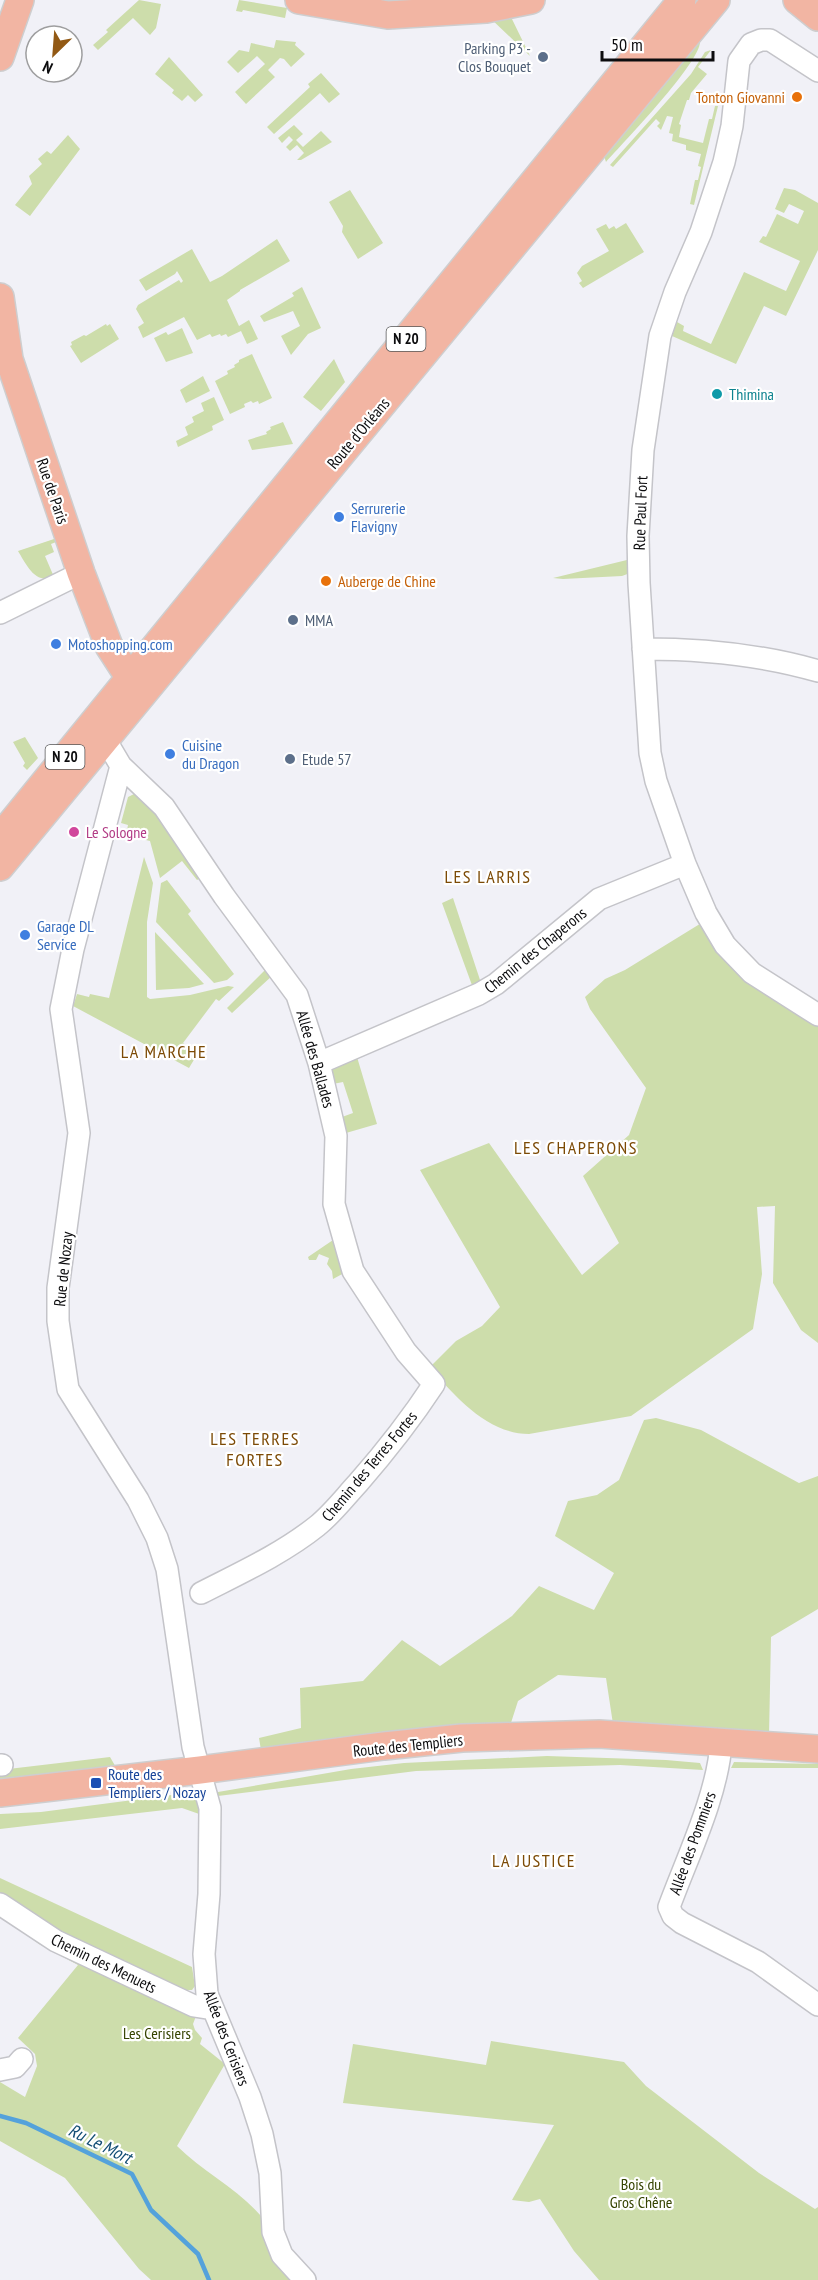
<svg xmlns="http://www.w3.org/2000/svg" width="818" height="2280" viewBox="0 0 818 2280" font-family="'PT Sans Narrow',sans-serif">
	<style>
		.green { fill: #cdddab }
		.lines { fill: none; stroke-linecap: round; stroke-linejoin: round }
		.stream { stroke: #54a2db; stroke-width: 4.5 }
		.minor-casing { stroke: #c4c4c9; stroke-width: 24 }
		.major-casing { stroke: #cececf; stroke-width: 30 }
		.minor { stroke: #fff; stroke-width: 21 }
		.major { stroke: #f2b5a3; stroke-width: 27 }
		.service-dot { fill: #5c6f8a; stroke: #fff; stroke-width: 2 }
		.food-dot { fill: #e8710a; stroke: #fff; stroke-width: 2 }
		.culture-dot { fill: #0f9aa8; stroke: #fff; stroke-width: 2 }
		.shop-dot { fill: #3f7fe0; stroke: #fff; stroke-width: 2 }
		.hotel-dot { fill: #d1479c; stroke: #fff; stroke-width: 2 }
		.transit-dot { fill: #1a4fb4; stroke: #fff; stroke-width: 2 }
		.labels { text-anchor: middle; stroke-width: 4.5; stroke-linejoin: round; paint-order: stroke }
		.shield { fill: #fff; stroke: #555556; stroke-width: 1.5 }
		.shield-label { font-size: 15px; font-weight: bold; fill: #0c0c0e }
		.service-label { font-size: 16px; fill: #4e5e75; stroke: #fff; text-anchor: start }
		.food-label { font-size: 16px; fill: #c56008; stroke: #fff; text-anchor: end }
		.culture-label { font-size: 16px; fill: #0d838f; stroke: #fff; text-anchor: start }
		.street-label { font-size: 16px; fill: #0c0c0e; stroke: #fff }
		.shop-label { font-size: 16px; fill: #366cbe; stroke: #fff; text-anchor: start }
		.hotel-label { font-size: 16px; fill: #b23c85; stroke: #fff; text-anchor: start }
		.transit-label { font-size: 16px; fill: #164399; stroke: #fff; text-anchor: start }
		.park-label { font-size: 16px; fill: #354301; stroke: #fff }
		.neighbourhood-label { font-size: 18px; letter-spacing: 1.5px; fill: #7c4a05; stroke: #fff }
		.water-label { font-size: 18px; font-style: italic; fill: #144e75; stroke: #fff }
	</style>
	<rect width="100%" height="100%" fill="#f1f1f7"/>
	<!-- green -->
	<path class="green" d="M139,0L161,4L156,28L150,35L133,18L98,50L93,45L108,32L106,30Z
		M239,0L287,8L285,18L243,10L242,12L236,11Z
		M510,15L530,56L489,17Z
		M276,40L296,42L295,45L305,54L291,67L284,59L280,58L268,70L275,77L246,104L235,92L265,64L257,56L238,73L227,62L239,50L249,52L251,43L274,48Z
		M700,41C702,61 623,143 606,162L604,156Z
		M711,50L698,67L707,74L691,93L689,100H687L679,124L681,125L679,137L703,143L709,119H712L715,106H718L694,205L690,204L695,180H698L701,167L698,166L701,154L686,150V145L672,141L673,134L669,133L673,117L667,116L661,130L657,126L660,123L656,119L613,167L610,165L691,74L705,52Z
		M169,57L203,95L195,102L188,95L182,101L172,93L174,90L155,74Z
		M321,73L340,94L329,103L320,93L274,134L267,127L310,87L308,84Z
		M294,125L303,134L296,140L303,147L321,131L332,142L301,160H297L304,153L297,145L290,151L286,147L293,140L289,136L282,143L278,138Z
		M68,135L80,149L30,216L15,205L32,184L29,176L42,164L38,159L47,151L51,154Z
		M784,188L795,190L818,203V250L786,316L764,306L736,364L672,336L677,322L684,326L683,331L711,344L744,272L786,291L800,261L759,242L763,236L766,237L777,214L798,224L804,211L789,204L784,213L775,209Z
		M350,190L383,243L358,259L342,232L343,226L329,202Z
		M626,223L644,252L583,288L579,283L582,281L577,273L582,266L609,251L596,229L606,224L609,229L614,226L616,229Z
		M277,239L290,261L240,290V291L227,300L239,326L249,320L258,339L247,344L241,331L228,337L226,334L221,336L220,334L212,337L210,334L197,340L184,317L143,338L138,327L144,323L136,309L138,305L179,280L181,283L183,281L177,271L175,274L146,291L139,280L192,249L210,282L222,276Z
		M302,287L321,328L308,334L291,355L281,336L300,326L293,311L264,322L260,316L294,296L292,293Z
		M106,324L107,326L110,324L119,339L81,363L70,346L72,345L71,342L84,335L86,336Z
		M182,328L193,353L166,362L154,338L166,332L168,335Z
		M252,354L272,398L259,404L258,401L253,403L251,401L244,404L245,407L230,414L215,381L228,374L227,371L235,367L234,365L239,362V360Z
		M334,359L345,382L321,411L303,397Z
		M203,376L210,391L186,403L180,390Z
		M214,397L224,420L212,426L213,430L178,447L176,441L188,435L185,427L194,422L192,417L204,411L201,403Z
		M283,422L293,444L252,450L248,440L267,434L266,432L271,429L270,427Z
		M54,539L56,542L51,544L54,552L45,556L54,577C35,585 26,564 18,551Z
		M631,559L630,573L622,576L563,579L553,578Z
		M25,737L38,758L27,770L23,766L25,763L13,742Z
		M138,792L156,809L202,877L197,880L182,861L160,878L150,841L126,835L128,825L121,823L128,797Z
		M144,857L153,883L147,922V997L150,999L190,995L228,986L234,987L219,1001L216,999L183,1043L198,1053L189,1068L73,1006L77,994L89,997L90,994L109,998Z
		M167,880L191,911L188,914L234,974L227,980L214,983L156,922L161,883Z
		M453,898L481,983L473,988L442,903Z
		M703,922L818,1023V1343L801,1330L773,1283L775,1206L757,1207L762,1274L753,1329L631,1416L529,1434C488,1434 455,1397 430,1367L456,1341L482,1326L500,1307L420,1170L489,1143L582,1275L619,1243L583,1176L629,1135L646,1088L590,1009L585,997L605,979L625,970Z
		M155,932L204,984L189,988L156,990Z
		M266,969L273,975L232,1013L227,1008Z
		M357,1057L377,1124L346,1133L342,1117L353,1113L343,1082L333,1084L330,1076L334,1066Z
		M336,1238L346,1272L333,1279L332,1271L327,1264L329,1258L319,1254L316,1260H309L308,1257Z
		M656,1418L701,1430L799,1483L818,1476V1609L771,1637L769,1736L718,1728L613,1724L606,1678L558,1675L518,1701L509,1729L262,1756L259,1738L301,1728L300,1688L363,1681L402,1640L440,1666L512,1616L539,1586L594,1610L614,1573L555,1536L568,1501L597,1495L619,1480L644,1420Z
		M547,1756L666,1760L700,1763L703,1770L620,1765L416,1771L218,1796V1792L351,1769L404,1763Z
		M110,1757L117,1769L0,1789V1770Z
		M734,1762L818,1764V1768H731Z
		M179,1794L198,1801L202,1815L182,1808L0,1829V1814L41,1812Z
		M0,1878L192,1967L195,1986L192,1990H185L62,1936L0,1899Z
		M2,1917L196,2016L193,2024L195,2030L202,2038L200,2044L225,2064L177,2146C205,2174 241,2190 265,2221C277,2238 285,2261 294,2280H151L139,2269L65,2178L0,2141V2082L25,2097L37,2066L35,2054L18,2038L78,1965L39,1944Z
		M491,2041L624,2062L646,2086L759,2173L815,2209L818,2207V2280H599L574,2251L540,2199L529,2202L512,2200L554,2125L343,2103L353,2044L486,2065Z"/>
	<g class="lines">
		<!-- stream -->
		<path class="stream" d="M0,2116L26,2123L132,2174L151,2210L198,2254L209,2280"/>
		<!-- minor casing -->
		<g class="minor-casing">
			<path id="minor" d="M818,71L770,40H761L751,44L739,61L732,126L724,162L701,232L675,292L660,336L643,450L638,536L639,583L650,753L656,781L685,864L706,913L725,945L752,973L818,1015
				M0,613L81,573
				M643,649C703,649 760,654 818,671
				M105,739L121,766L73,949L61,1009L79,1133L58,1288V1321L68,1389L138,1500L157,1538L167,1569L193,1747L210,1808L209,1894L204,1954L207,1994L250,2097L262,2134L270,2173L273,2232L282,2255L305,2280
				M121,766L164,807L224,896L297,995L319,1063L336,1136L334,1204L353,1271L406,1352L434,1384C411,1419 386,1451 358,1483C345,1497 332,1514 317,1526C282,1554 240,1573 201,1593
				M319,1063L479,994L496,984L599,899L685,864
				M721,1743C718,1794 687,1858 669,1907L673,1916L682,1923L758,1962L818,2005
				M0,1765H2
				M0,1904L56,1941L194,2006L213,2009
				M0,2070L15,2067L22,2059"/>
		</g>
		<!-- major casing -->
		<g class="major-casing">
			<path id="major" d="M299,0L388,15L486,9L531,0
				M797,0L818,17
				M0,57L20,0
				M0,297L9,359L81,573L109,646L129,677
				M0,837L682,0
				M0,867L716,0
				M0,1793L200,1770L384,1746L462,1738L599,1734L818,1749"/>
		</g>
		<!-- minor -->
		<use href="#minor" class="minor"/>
		<!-- major -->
		<use href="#major" class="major"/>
	</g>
	<!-- markers -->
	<g class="service-dot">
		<circle cx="543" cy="57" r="6"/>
		<circle cx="293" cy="620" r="6"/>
		<circle cx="290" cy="759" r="6"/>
	</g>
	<g class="food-dot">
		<circle cx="797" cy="97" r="6"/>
		<circle cx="326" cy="581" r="6"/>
	</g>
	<circle class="culture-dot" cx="717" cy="394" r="6"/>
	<g class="shop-dot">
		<circle cx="339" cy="517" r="6"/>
		<circle cx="56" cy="644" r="6"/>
		<circle cx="170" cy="754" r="6"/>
		<circle cx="25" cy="935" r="6"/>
	</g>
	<circle class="hotel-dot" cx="74" cy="832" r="6"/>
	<rect class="transit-dot" x="90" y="1777" width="12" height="12" rx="3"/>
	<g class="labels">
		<!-- shield labels -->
		<g class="shield">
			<rect x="386.5" y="327" width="39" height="24" rx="4.5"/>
			<rect x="45.5" y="745" width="39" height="24" rx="4.5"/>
		</g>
		<g class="shield-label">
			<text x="406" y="344">N 20</text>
			<text x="65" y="762">N 20</text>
		</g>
		<!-- service labels -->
		<g class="service-label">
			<text x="531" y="54" text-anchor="end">Parking P3 -<tspan x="531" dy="18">Clos Bouquet</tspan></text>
			<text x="305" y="626">MMA</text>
			<text x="302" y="765">Etude 57</text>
		</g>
		<!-- food labels -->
		<g class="food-label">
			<text x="785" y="103">Tonton Giovanni</text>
			<text x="338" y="587" text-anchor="start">Auberge de Chine</text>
		</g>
		<!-- culture labels -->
		<g class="culture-label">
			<text x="729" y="400">Thimina</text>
		</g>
		<!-- street labels -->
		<g class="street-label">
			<text transform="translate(358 433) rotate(-50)" y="6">Route d'Orléans</text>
			<text transform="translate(53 491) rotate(71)" y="6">Rue de Paris</text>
			<text transform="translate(640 513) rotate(-88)" y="6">Rue Paul Fort</text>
			<text transform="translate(535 950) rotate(-39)" y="6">Chemin des Chaperons</text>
			<text transform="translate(316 1059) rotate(74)" y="6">Allée des Ballades</text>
			<text transform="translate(63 1269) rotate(-84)" y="6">Rue de Nozay</text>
			<text transform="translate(369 1466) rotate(-50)" y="6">Chemin des Terres Fortes</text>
			<text transform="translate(408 1745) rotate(-6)" y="6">Route des Templiers</text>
			<text transform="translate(692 1843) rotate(-70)" y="6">Allée des Pommiers</text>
			<text transform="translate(104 1963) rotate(26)" y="6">Chemin des Menuets</text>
			<text transform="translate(227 2038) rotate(69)" y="6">Allée des Cerisiers</text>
		</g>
		<!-- shop labels -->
		<g class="shop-label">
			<text x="351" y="514">Serrurerie<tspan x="351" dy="18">Flavigny</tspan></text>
			<text x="68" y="650">Motoshopping.com</text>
			<text x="182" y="751">Cuisine<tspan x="182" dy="18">du Dragon</tspan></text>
			<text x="37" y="932">Garage DL<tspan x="37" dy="18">Service</tspan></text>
		</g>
		<!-- hotel labels -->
		<g class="hotel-label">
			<text x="86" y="838">Le Sologne</text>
		</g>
		<!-- transit labels -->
		<g class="transit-label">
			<text x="108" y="1780">Route des<tspan x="108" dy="18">Templiers / Nozay</tspan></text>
		</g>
		<!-- park labels -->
		<g class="park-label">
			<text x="157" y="2039">Les Cerisiers</text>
			<text x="641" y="2190">Bois du<tspan x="641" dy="18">Gros Chêne</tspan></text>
		</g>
		<!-- neighbourhood labels -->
		<g class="neighbourhood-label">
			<text x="488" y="883">LES LARRIS</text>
			<text x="164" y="1058">LA MARCHE</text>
			<text x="576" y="1154">LES CHAPERONS</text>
			<text x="255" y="1445">LES TERRES<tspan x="255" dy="21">FORTES</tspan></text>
			<text x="534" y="1867">LA JUSTICE</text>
		</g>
		<!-- water labels -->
		<g class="water-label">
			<text transform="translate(100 2144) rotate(26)" y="6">Ru Le Mort</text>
		</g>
	</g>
	<!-- north arrow -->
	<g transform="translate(54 54) rotate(205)"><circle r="28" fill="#ffffff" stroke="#9e9e9f" stroke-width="1.5"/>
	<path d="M0-4.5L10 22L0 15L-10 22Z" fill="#925914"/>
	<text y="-9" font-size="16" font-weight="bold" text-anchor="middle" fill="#0c0c0e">N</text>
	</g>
	<!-- scale -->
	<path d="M602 51v9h111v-9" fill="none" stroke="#0c0c0e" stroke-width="3"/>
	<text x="611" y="51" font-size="18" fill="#0c0c0e" stroke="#ffffff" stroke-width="4.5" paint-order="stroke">50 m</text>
</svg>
